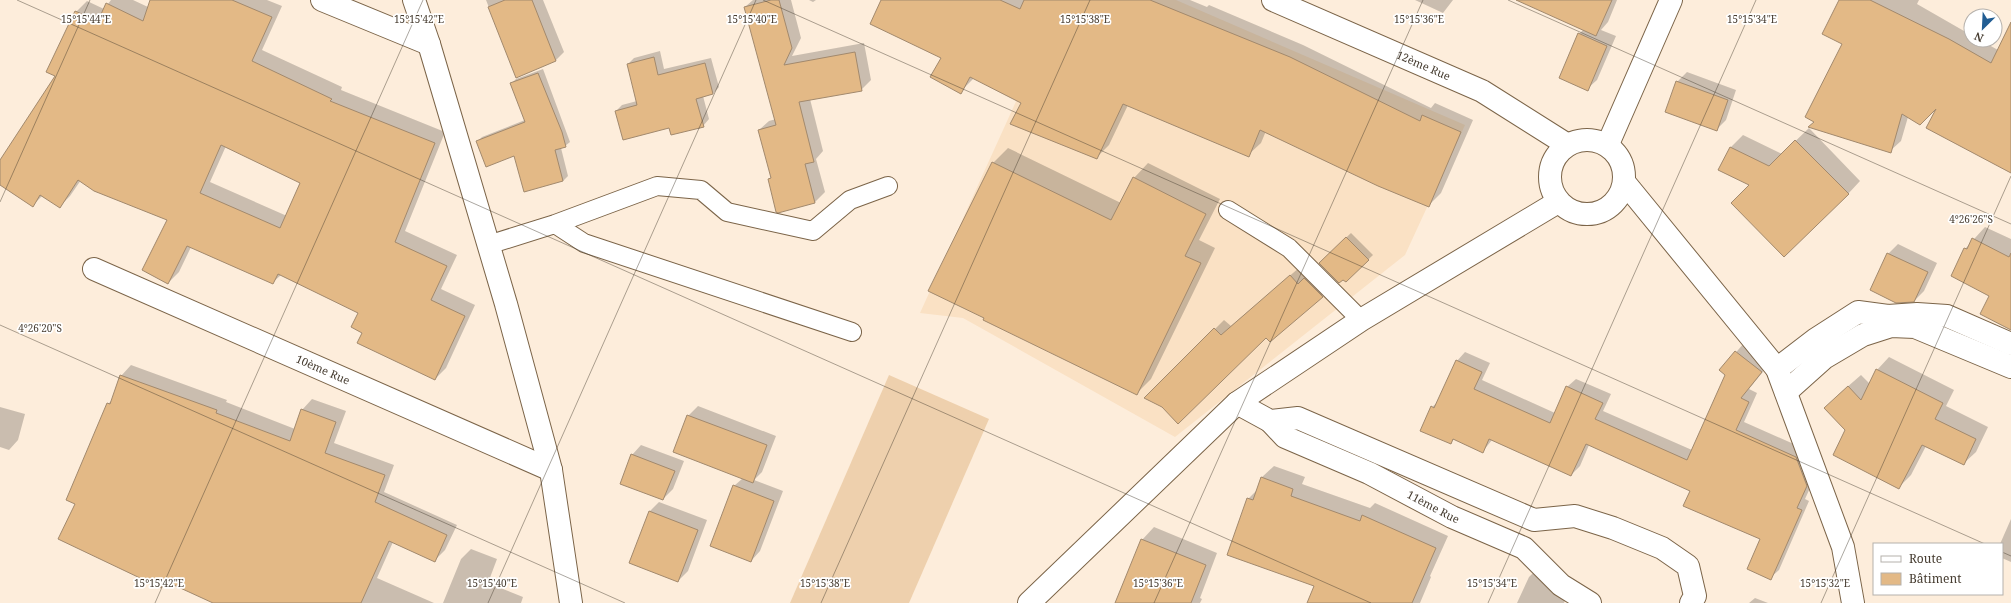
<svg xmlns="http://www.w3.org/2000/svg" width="2011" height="603" viewBox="0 0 2011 603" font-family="'Noto Serif',serif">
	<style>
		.built { fill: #fae1c4 }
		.grass { fill: #eed0ad }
		.shadow { fill: #0003; fill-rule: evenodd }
		.building { fill: #e3b986; stroke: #a2896d; fill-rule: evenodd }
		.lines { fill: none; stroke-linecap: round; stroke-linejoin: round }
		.lane-casing { stroke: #7b6448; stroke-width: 20 }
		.street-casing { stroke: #7b6448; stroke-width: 24 }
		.lane { stroke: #fff; stroke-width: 18 }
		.street { stroke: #fff; stroke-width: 22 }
		.ticks { fill: none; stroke: #453b2f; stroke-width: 1; stroke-opacity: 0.45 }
		.labels { text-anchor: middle; stroke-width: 3.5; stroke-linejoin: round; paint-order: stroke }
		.street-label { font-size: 11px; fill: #453b2f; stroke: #fff }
		.ticks-label { font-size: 10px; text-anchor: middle; fill: #453b2f; stroke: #fff; stroke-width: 3.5; stroke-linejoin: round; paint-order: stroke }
	</style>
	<rect width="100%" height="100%" fill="#fdeddb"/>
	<!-- built -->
	<path class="built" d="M1062,0H1176L1465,125L1405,255L1175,437L963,318L920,313Z"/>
	<!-- grass -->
	<path class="grass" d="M889,375L989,419L909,603H790Z"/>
	<!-- shadow -->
	<path class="shadow" d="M111,0H133L148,7L151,0H267L282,6L262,50L342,87L341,90L445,132L405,231L457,255L441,289L475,305L446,368L435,379L364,332L359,313L281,275L272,283L191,247L179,272L168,283V220L81,180L70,196L59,207L43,195L32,206L0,184V161L57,76L76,12L87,1L104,9ZM226,146L302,183L287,216L210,182Z
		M486,0H543L564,52L555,61L516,76Z
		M753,0H791L801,38L792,56L864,43L871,80L861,90L810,99L823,151L816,159L825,192L815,202L777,211L769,179L772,177L759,130L769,121L776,119L745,7Z
		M809,0H816L813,2Z
		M882,0H1190L1207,7L1209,5L1303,45L1431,108L1435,103L1473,120L1441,193L1429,205L1266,131L1261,143L1248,155L1128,105L1109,145L1097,157L1022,103L974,78L960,92L942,58Z
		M1415,0H1453L1443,13Z
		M1518,0H1617L1608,22L1601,30L1616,36L1597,80L1587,89L1579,34L1584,29Z
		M1840,0H1919L1917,4L1971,35V40H1980L1998,50L2011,35V170L1940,105L1908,117L1901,141L1890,151L1816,122L1843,44Z
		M660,51L664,69L711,58L719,87L713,94L703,96L709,119L703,126L670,127L616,111L622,105L637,101L628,64L634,58Z
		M543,69L570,142L565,146L561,148L568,176L563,181L515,155L477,142L482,137L525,120L511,84L516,79Z
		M1687,72L1736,90L1726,120L1716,130L1677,82Z
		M1809,128L1860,181L1848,194L1750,185L1719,170L1731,147L1743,135L1782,154Z
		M1008,148L1121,203L1134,178L1148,163L1220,199L1199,240L1215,248L1151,379L1136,394L993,163Z
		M1985,227L2011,239V329L1965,249Z
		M1351,233L1373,255L1346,281L1320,263Z
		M1898,244L1937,263L1924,291L1914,301L1888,254Z
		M1300,267L1332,286L1270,340L1266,336L1163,406L1146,398L1224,320L1231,326Z
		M1744,343L1770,363L1749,389L1757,393L1744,422L1805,449L1815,477L1805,499L1809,501L1779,570L1770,578L1761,538L1691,490L1589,445L1580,466L1571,475L1492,440L1483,451L1455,438L1450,443L1432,407L1439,401L1457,361L1465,352L1490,363L1482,380L1555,413L1567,387L1576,379L1611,394L1603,411L1692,450L1726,375L1721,370Z
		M1889,357L1954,390L1946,406L1988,427L1976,452L1963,464L1926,446L1911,475L1899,487L1847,430L1838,395L1861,375L1870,384L1877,370Z
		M131,365L227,400L226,402L295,429L302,410L312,399L346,411L334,443L394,465L384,492L457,525L445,550L435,560L393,542L377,578L434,603H216L167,581L161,587L76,503L108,404L113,399L121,376Z
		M698,406L776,436L762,472L754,480L783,491L760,551L751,561L734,486L743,478L688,416Z
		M0,407L25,414L18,440L9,450L0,447Z
		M641,445L684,461L673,489L663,499L632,455Z
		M1274,466L1305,477L1302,484L1370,508L1375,503L1448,536L1430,576L1431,577L1420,603H1308L1316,585L1248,499L1258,489L1261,478Z
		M659,502L707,520L688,571L678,581L630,562L650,511Z
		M2011,519V562L2002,558V544H2000Z
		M1154,527L1217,553L1200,598L1202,599L1200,603H1115L1142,540Z
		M471,549L497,559L488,583L523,597L521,603H443L461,559Z
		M1538,568L1569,591L1564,603H1517L1529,577Z
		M1755,598L1768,603H1749Z"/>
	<!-- building -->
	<path class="building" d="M150,0H232L272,17L252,61L332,99L330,101L435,143L395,242L447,266L431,300L465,316L435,380L357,343L362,333L351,327L358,313L278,274L273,284L187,246L168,284L142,270L167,220L94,191L78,180L60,208L40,195L33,207L0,185V160L55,76L46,72L75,11L98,21L106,3L143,21ZM221,145L300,183L280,228L200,193Z
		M505,0H532L556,61L516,78L488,7Z
		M771,0H779L792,48L784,65L855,52L862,91L799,102L814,162L805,164L815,203L778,213L776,212L768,179L771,178L758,130L776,125L744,7Z
		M881,0H1000L1020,9L1024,0H1150L1290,57L1420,121L1422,115L1461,132L1429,207L1378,186L1260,130L1249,157L1123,104L1097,159L1010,124L1021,103L970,77L961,94L930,77L941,58L870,24Z
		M1516,0H1612L1596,36Z
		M1839,0H1870L1949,39L1991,63L2011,22V173L1926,128L1936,109L1920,125L1902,114L1891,153L1808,127L1814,122L1805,117L1842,44L1822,34Z
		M1578,33L1607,46L1588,91L1559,78Z
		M654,57L658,75L705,63L713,94L696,99L704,127L671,135L669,128L623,140L615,111L637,105L627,64Z
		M538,73L562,132L566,147L555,150L563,181L524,192L514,156L486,167L476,141L525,122L510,83Z
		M1676,81L1728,100L1717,131L1665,112Z
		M1795,140L1849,194L1784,257L1731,203L1749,185L1718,170L1730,147L1769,166Z
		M992,162L1111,220L1133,177L1206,214L1185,256L1201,263L1137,395L983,320L984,318L928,291Z
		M1346,237L1369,260L1346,282L1343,280L1339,283L1319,263Z
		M1972,238L2009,257L2011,253V330L1980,314L1989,296L1951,276L1964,248L1967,249Z
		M1887,253L1928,272L1914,302L1896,303L1870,290Z
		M1290,275L1298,284L1304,278L1323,297L1270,342L1266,338L1178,424L1162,407L1144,398L1214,328L1221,335Z
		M1735,351L1762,372L1741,398L1749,402L1736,430L1796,457L1807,486L1797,508L1802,510L1771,580L1747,569L1760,539L1683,506L1690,491L1586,444L1571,476L1489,439L1483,453L1453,439L1451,444L1420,431L1431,406L1434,408L1456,360L1482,372L1474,389L1550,423L1566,386L1603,403L1595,419L1687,460L1725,375L1719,370Z
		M1876,369L1943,403L1935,419L1976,439L1964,465L1922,445L1899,489L1833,455L1845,430L1824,408L1848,386L1861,400Z
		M120,375L217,410L216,413L290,441L301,409L336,422L325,453L385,475L375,502L447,535L435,562L389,541L361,603H213L165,581L161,588L58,539L75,504L66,500L107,403L110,404Z
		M687,415L767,445L753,483L673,452Z
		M631,454L675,471L663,500L620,484Z
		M1261,477L1293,489L1291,496L1360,521L1362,515L1436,548L1412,603H1307L1314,586L1227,555L1247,498L1253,500Z
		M733,485L774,501L751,562L710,546Z
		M649,511L698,530L678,582L629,563Z
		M1141,539L1206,565L1191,603H1115Z"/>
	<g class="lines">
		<!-- lane casing -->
		<g class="lane-casing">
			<path id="lane" d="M1228,210L1289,248L1361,320
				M555,224L584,243L852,332
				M488,245L555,224L657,186L701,190L727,212L813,231L850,200L888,186"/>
		</g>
		<!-- street casing -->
		<g class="street-casing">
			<g id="street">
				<path d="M322,0L429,44"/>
				<path d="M414,0L429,44L506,304L551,470L571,603"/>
				<path id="s1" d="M1273,0L1482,91L1566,144"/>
				<circle cx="1587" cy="177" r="37"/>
				<path d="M1608,144L1671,0"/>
				<path d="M1625,183L1777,369L1843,547L1853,603"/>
				<path id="s2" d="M94,269L551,470"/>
				<path d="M1777,369L1816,339L1858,312L1888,316L1917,314L1947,316L2011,344"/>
				<path d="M1786,392L1824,358L1863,335L1891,326L1915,327L2011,367"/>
				<path d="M1237,403L1270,421L1298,418L1534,520L1575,516L1613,528L1662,548L1688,566L1695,596L1691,603"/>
				<path id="s3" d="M1270,421L1285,437L1369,473L1452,517L1524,548L1561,585L1590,603"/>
				<path d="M1029,603L1237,403L1361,320L1558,202"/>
			</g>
		</g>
		<!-- lane -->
		<use href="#lane" class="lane"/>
		<!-- street -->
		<use href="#street" class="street"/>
	</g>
	<!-- ticks -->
	<path class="ticks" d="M17,0L1371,603M763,0L1985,544M1508,0L2011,224M0,202L90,0M0,325L625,603M2002,552L2011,556M155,603L423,0M488,603L756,0M821,603L1090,0M1154,603L1423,0M1488,603L1756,0M1821,603L2011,176"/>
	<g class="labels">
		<!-- street labels -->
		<g class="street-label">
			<text dy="4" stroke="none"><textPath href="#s1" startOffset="164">12ème Rue</textPath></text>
			<text dy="4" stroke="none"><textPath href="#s2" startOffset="250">10ème Rue</textPath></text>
			<text dy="4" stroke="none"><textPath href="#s3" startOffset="186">11ème Rue</textPath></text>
		</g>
	</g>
	<g class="ticks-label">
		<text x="86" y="23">15°15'44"E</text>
		<text x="419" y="23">15°15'42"E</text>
		<text x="752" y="23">15°15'40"E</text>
		<text x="1419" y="23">15°15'36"E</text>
		<text x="1752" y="23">15°15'34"E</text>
		<text x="1085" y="23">15°15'38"E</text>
		<text x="1971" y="223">4°26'26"S</text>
		<text x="40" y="332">4°26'20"S</text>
		<text x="159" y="587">15°15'42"E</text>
		<text x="492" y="587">15°15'40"E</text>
		<text x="825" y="587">15°15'38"E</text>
		<text x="1158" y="587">15°15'36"E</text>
		<text x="1492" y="587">15°15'34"E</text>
		<text x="1825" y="587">15°15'32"E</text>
	</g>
	<!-- legend -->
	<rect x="1873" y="543" width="130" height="52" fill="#ffffff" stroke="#b5b1ac"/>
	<rect x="1881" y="556" width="20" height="6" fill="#ffffff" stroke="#b5b1ac"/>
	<text x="1909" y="563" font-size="12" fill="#453b2f">Route</text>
	<rect x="1881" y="573" width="20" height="12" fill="#e3b986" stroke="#b5b1ac"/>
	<text x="1909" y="583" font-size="12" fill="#453b2f">Bâtiment</text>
	<!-- north arrow -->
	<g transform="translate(1983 28) rotate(204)"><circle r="19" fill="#ffffff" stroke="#b5b1ac"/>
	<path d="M0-3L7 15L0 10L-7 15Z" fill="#215d93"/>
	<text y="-6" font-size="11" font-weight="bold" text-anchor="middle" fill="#453b2f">N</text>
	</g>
</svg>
